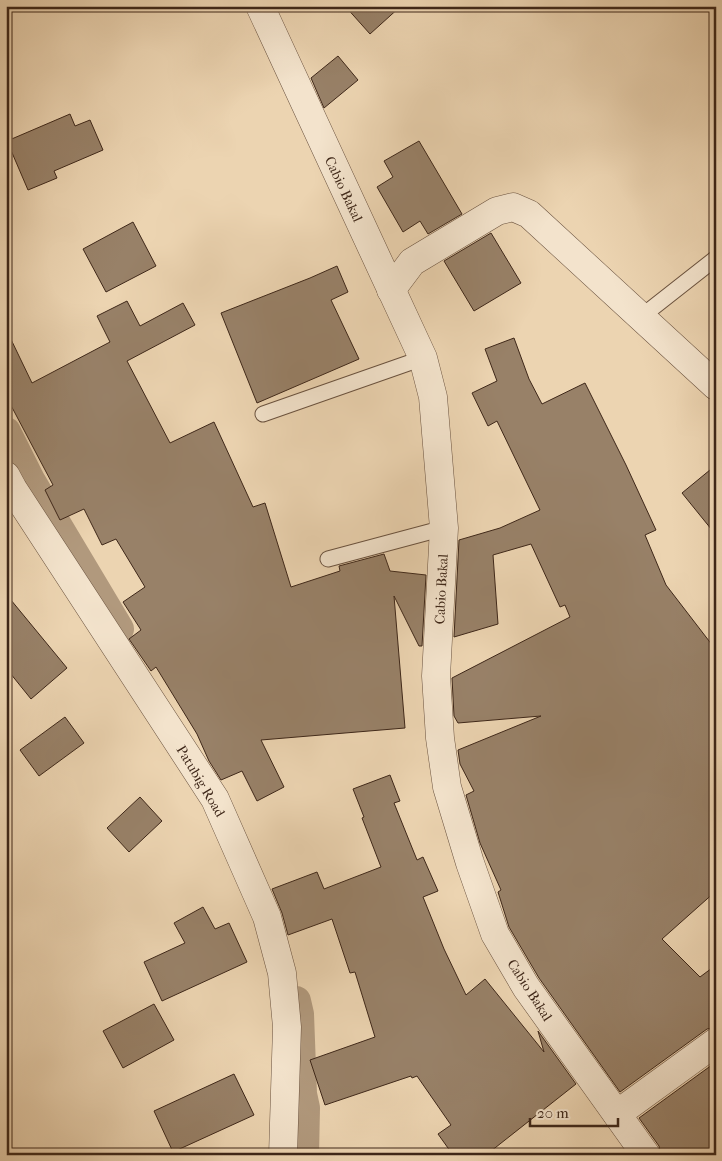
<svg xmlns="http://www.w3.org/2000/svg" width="722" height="1161" viewBox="0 0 722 1161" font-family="'IM FELL French Canon',serif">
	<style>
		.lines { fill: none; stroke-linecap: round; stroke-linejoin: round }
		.canal { stroke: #b1997d; stroke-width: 30 }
		.building { fill: #988168; stroke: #3e2719 }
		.service-casing { stroke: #6a523f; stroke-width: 17 }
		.minor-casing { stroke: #6a523f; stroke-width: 29 }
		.tertiary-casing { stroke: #6a523f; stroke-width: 29 }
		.service { stroke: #f3e3cc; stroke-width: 15 }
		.minor { stroke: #f3e3cc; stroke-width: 28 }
		.tertiary { stroke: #f3e3cc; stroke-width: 28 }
		.labels { text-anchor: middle; stroke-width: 5; stroke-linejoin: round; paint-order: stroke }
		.street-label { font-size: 14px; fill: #3e2719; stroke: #f3e3cc }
	</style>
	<rect width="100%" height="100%" fill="#ecd4b1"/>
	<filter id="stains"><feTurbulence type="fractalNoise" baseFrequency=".004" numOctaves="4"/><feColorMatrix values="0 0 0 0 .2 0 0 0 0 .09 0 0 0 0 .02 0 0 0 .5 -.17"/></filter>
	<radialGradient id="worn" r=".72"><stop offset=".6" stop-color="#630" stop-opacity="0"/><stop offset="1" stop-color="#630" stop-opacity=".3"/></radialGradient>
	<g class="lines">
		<!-- canal -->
		<path class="canal" d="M6,432L30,480L119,629
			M296,1001L299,1014L302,1094L305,1108L304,1155"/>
	</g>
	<!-- building -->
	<path class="building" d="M345,6H401L370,34Z
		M338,56L358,80L324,108L311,78Z
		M70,114L75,126L90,120L103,150L54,171L57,178L28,190L7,141Z
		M419,141L462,214L428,234L420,221L403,232L377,187L393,177L384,161Z
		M133,222L156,266L106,292L83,249Z
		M491,233L521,283L474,311L444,261Z
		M337,266L348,292L331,300L359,359L257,403L221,313L310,278Z
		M127,301L140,326L183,303L195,325L127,361L170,443L214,422L253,507L265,503L291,587L340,571L339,566L384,554L390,571L426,575L422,646H419L394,596L405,728L261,740L284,787L257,801L242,771L221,780L209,761L197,734L156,667L151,671L129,639L141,630L123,602L145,587L116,539L102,545L84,509L60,520L45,490L53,485L6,396V329L32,383L110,342L97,316Z
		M514,338L529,379L542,404L585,383L626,465L656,530L645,535L666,585L716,650V891L662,939L700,977L716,965V1027L707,1029L620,1092L539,978L509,927L498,892L501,890L480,843L466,795L474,791L460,764L458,750L541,716L458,723L454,716L452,678L570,617L565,605L560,607L531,544L493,555L498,624L454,637L459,540L500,528L540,510L497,421L488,426L472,393L497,381L485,349Z
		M716,465V535L682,493Z
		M6,594L67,668L31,699L6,668Z
		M65,717L84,743L39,776L20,750Z
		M390,775L400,801L394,803L417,860L423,857L438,891L423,897L444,949L466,995L485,979L544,1052L538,1031L576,1084L486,1155H453L438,1134L451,1125L417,1076L412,1078L411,1076L325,1105L310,1060L375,1037L355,972L350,973L332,919L288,935L282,913L272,889L317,872L324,889L381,867L362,818L364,817L353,789Z
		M140,797L162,821L129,852L107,828Z
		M203,907L215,929L229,923L247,962L162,1001L144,962L185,943L174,923Z
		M154,1004L174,1040L123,1068L103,1031Z
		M716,1062V1155H661L659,1146L639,1118Z
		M234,1074L254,1115L173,1152L154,1111Z"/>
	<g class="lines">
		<!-- service casing -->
		<g class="service-casing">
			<path id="service" d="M641,317L716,258
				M263,414L423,358
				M328,559L444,528"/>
		</g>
		<!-- minor casing -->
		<g class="minor-casing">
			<path id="minor" d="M391,290L412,262L497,211L513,207L529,214L716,386
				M6,476L13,489L215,799L267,917L282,973L287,1027L283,1155
				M617,1114L716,1042"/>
		</g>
		<!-- tertiary casing -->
		<g class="tertiary-casing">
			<path id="tertiary" d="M260,6L423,358L433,397L444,528L436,676L440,738L447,787L470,863L495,934L526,987L646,1155"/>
		</g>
		<!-- service -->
		<use href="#service" class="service"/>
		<!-- minor -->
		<use href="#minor" class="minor"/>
		<!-- tertiary -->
		<use href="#tertiary" class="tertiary"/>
	</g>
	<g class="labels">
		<!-- street labels -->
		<g class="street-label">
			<text transform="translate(344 189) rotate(65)" y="5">Cabio Bakal</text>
			<text transform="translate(441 589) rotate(-87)" y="5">Cabio Bakal</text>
			<text transform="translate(201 781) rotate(59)" y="5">Patubig Road</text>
			<text transform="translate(530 990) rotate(57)" y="5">Cabio Bakal</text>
		</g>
	</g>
	<!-- margin -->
	<rect width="722" height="1161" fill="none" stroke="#ecd4b1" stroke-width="25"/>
	<rect x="8" y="8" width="707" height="1146" fill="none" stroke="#3e2719" stroke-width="2.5"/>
	<rect x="12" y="12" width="697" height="1136" fill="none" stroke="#3e2719"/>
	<!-- scale -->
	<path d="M530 1118v8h88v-8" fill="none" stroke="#3e2719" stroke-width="2.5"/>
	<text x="537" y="1118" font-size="15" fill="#3e2719" stroke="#f3e3cc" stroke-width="4" paint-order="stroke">20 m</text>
	<rect width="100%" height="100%" filter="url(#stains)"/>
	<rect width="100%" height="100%" fill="url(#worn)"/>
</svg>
